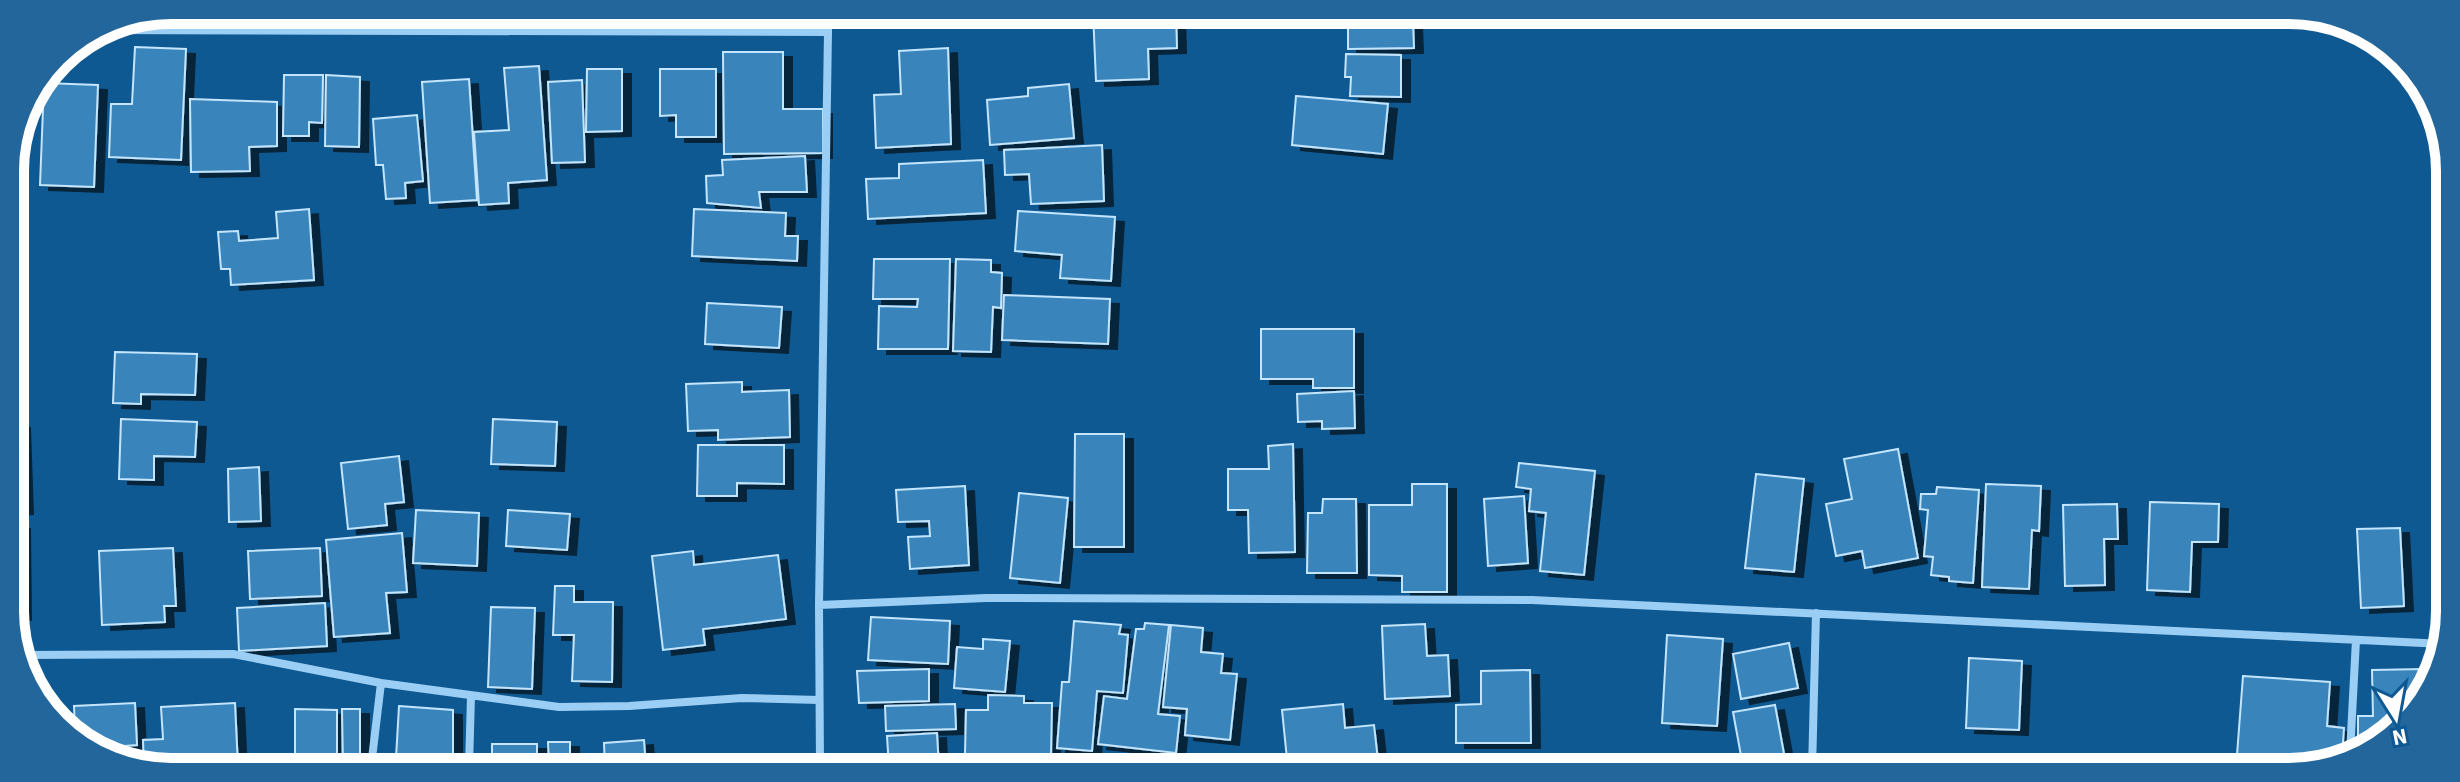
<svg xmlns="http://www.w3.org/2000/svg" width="2460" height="782" viewBox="0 0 2460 782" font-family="'Source Sans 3',sans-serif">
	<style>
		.building { fill: #3784bb; stroke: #c3e5fe; stroke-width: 2; filter: url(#shadow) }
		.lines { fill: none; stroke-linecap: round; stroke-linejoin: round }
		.minor { stroke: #9bcef4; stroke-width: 8 }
		.rim { fill: none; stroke: #fff; stroke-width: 10 }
	</style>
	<defs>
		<filter id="shadow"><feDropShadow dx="9" dy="5" stdDeviation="0" flood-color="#0009"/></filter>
	</defs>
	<rect width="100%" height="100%" fill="#0f5992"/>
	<!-- building -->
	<path class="building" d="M1093,12L1176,13L1177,48L1148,49L1149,79L1096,81Z
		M1413,21L1414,48L1348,49V22Z
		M135,47L186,49L181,160L109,157L111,104H132Z
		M948,48L951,144L876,148L874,95L901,94L899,51Z
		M723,52H783V109H823V153L724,154Z
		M1346,54L1401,55V97L1350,96L1351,77H1345Z
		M539,66L547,180L508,183L509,203L479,205L474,132L509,130L504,68Z
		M587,69H622V131L586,132Z
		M660,69H716V137H676V115L660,116Z
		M284,75H323L322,123L309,122V136H283Z
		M326,75L360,77L359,147L325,146Z
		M469,79L477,200L430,203L422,82Z
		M582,80L585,162L552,163L548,82Z
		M44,83L98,85L94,187L40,185Z
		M1069,84L1074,138L990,145L987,100L1028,96V88Z
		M1296,96L1388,104L1383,154L1292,145Z
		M190,99L277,102V146L249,147L250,171L191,172Z
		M417,115L423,181L405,183L406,198L386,199L383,165H376L373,119Z
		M1102,145L1104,201L1031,204L1029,174L1005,175L1004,150Z
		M805,156L807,192H759L761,208L707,203L706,176L723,175L722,160Z
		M983,160L986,213L868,219L866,179L899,178V164Z
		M309,209L314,280L231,285L230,269H221L218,232L238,231L239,241L278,238L276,212Z
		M694,209L786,213L785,236H798L797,261L692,256Z
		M1018,211L1115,217L1111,281L1060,278L1062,255L1015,251Z
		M874,259H950L948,349H878L879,306L917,307L918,299H873Z
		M956,259L991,260V272L1002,273L1001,308L993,307L991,352L953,351Z
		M1004,295L1110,299L1108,344L1002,340Z
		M707,303L782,307L779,348L705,344Z
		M1261,329H1354V388H1313V379H1261Z
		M115,352L197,354L195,395L141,394V404L113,403Z
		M742,382V392L789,390L790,437L718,440V430L688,431L686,384Z
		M1354,391L1355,428L1322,429V421L1298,422L1297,394Z
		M121,419L197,422L195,457L154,456V480L119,479Z
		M493,419L557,422L555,466L491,464Z
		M12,423H21L24,509L12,510Z
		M1075,434H1124V547H1074Z
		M1293,444L1295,552L1249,553L1248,510H1228V469H1269L1268,446Z
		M698,445H784V484L737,483V496H697Z
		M1898,449L1918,558L1865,568L1862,551L1836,556L1826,504L1852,499L1844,459Z
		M399,456L404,502L385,504L387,525L348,529L341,463Z
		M1519,463L1595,471L1584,575L1540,571L1546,513L1529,511L1531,489L1516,487Z
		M259,467L261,521L229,522L228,469Z
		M1756,474L1804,479L1794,572L1745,568Z
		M1412,484H1447V592H1402V576L1369,575V505H1412Z
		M1986,484L2041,486L2039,531L2032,530L2029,589L1982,587Z
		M965,486L969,565L910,569L908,537L930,536L929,521L898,522L896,490Z
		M1937,487L1979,490L1973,583L1949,581V577L1931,575L1933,557L1924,556L1928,510L1920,509L1921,494H1936Z
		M1019,493L1068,498L1060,583L1010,578Z
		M1524,496L1528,563L1488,566L1484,499Z
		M1323,499H1356L1357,573H1307L1308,513H1322Z
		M2150,502L2219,504L2218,542H2192L2190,592L2147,590Z
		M2117,504L2118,539H2104L2105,585L2065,586L2063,505Z
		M416,510L479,513L477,566L413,563Z
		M508,510L570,514L567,550L506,546Z
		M12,524H21L22,615H13Z
		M2400,528L2404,606L2361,608L2357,529Z
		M402,533L407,592L386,593L390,633L334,637L326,540Z
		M173,548L176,606H164L165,622L102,625L99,551Z
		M320,548L322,596L250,599L248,551Z
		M693,551L694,565L778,555L786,619L703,629L705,645L663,650L652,556Z
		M555,586H574V602H613L612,682L572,681L574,635H553Z
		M325,603L327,646L239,651L237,608Z
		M491,607L535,608L532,689L488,687Z
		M871,617L950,621L948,664L868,660Z
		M1074,621L1121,625L1119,634L1128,635L1123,693L1097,691L1092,751L1057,748L1062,682H1069Z
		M1145,623L1169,625L1158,714L1180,716L1176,753L1098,744L1104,696L1127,699L1136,629H1144Z
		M1425,624L1427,656L1448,655L1450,696L1385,699L1382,626Z
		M1171,625L1203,628L1201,652L1223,654L1221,673L1237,674L1230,740L1185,735L1187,709L1163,707Z
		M1667,635L1723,639L1717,726L1662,723Z
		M983,639L1010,641L1005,692L954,688L957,647L983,649Z
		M1789,643L1798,688L1741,699L1733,654Z
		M1969,658L2022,661L2019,730L1966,728Z
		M929,669V701L859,703L857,671Z
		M2424,669V683L2387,738L2358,749V716H2373L2372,670Z
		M1530,670L1531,743H1456V705L1481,704V671Z
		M2243,676L2330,682L2327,726L2344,728L2342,756L2299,772L2236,768Z
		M988,695L1024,696V703H1052L1051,755L965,754L966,710H988Z
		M135,703L137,745L99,748L75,733L74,706Z
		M235,703L238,767L144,766L143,740L163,739L161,707Z
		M955,704L956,729L886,731L885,706Z
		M1343,704L1345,728L1374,725L1379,769H1288L1282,710Z
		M1775,705L1787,770H1689L1742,761L1733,712Z
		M399,706L453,710V755L396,758Z
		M295,709L337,710V766H295Z
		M342,709H360V767H343Z
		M937,733L939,768H889L887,736Z
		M644,740L646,768H605L604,743Z
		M548,742H570V767H492V744H537V765H549Z"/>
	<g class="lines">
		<!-- minor -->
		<path class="minor" d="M828,12V32
			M97,30L828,32L819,605L820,768
			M819,605L986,598L1532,600L2444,644
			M19,655L233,654L381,683L559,707L629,706L742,698L819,700
			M2350,753L2356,640
			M371,767L381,683
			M469,767L471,696
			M1812,770L1816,613"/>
	</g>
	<!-- crop -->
	<path d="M0 0H2460V782H0ZM171 24H2289A147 147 0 0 1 2436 171V611A147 147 0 0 1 2289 758H171A147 147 0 0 1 24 611V171A147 147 0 0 1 171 24Z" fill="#22669b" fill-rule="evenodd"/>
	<path class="rim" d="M171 24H2289A147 147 0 0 1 2436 171V611A147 147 0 0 1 2289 758H171A147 147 0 0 1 24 611V171A147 147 0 0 1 171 24Z"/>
	<!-- north arrow -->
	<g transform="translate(2396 718) rotate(169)" stroke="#0f5992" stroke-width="6" paint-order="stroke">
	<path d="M0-6L14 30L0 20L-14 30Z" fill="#ffffff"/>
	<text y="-12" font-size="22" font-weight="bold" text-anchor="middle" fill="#ffffff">N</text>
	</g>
</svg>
